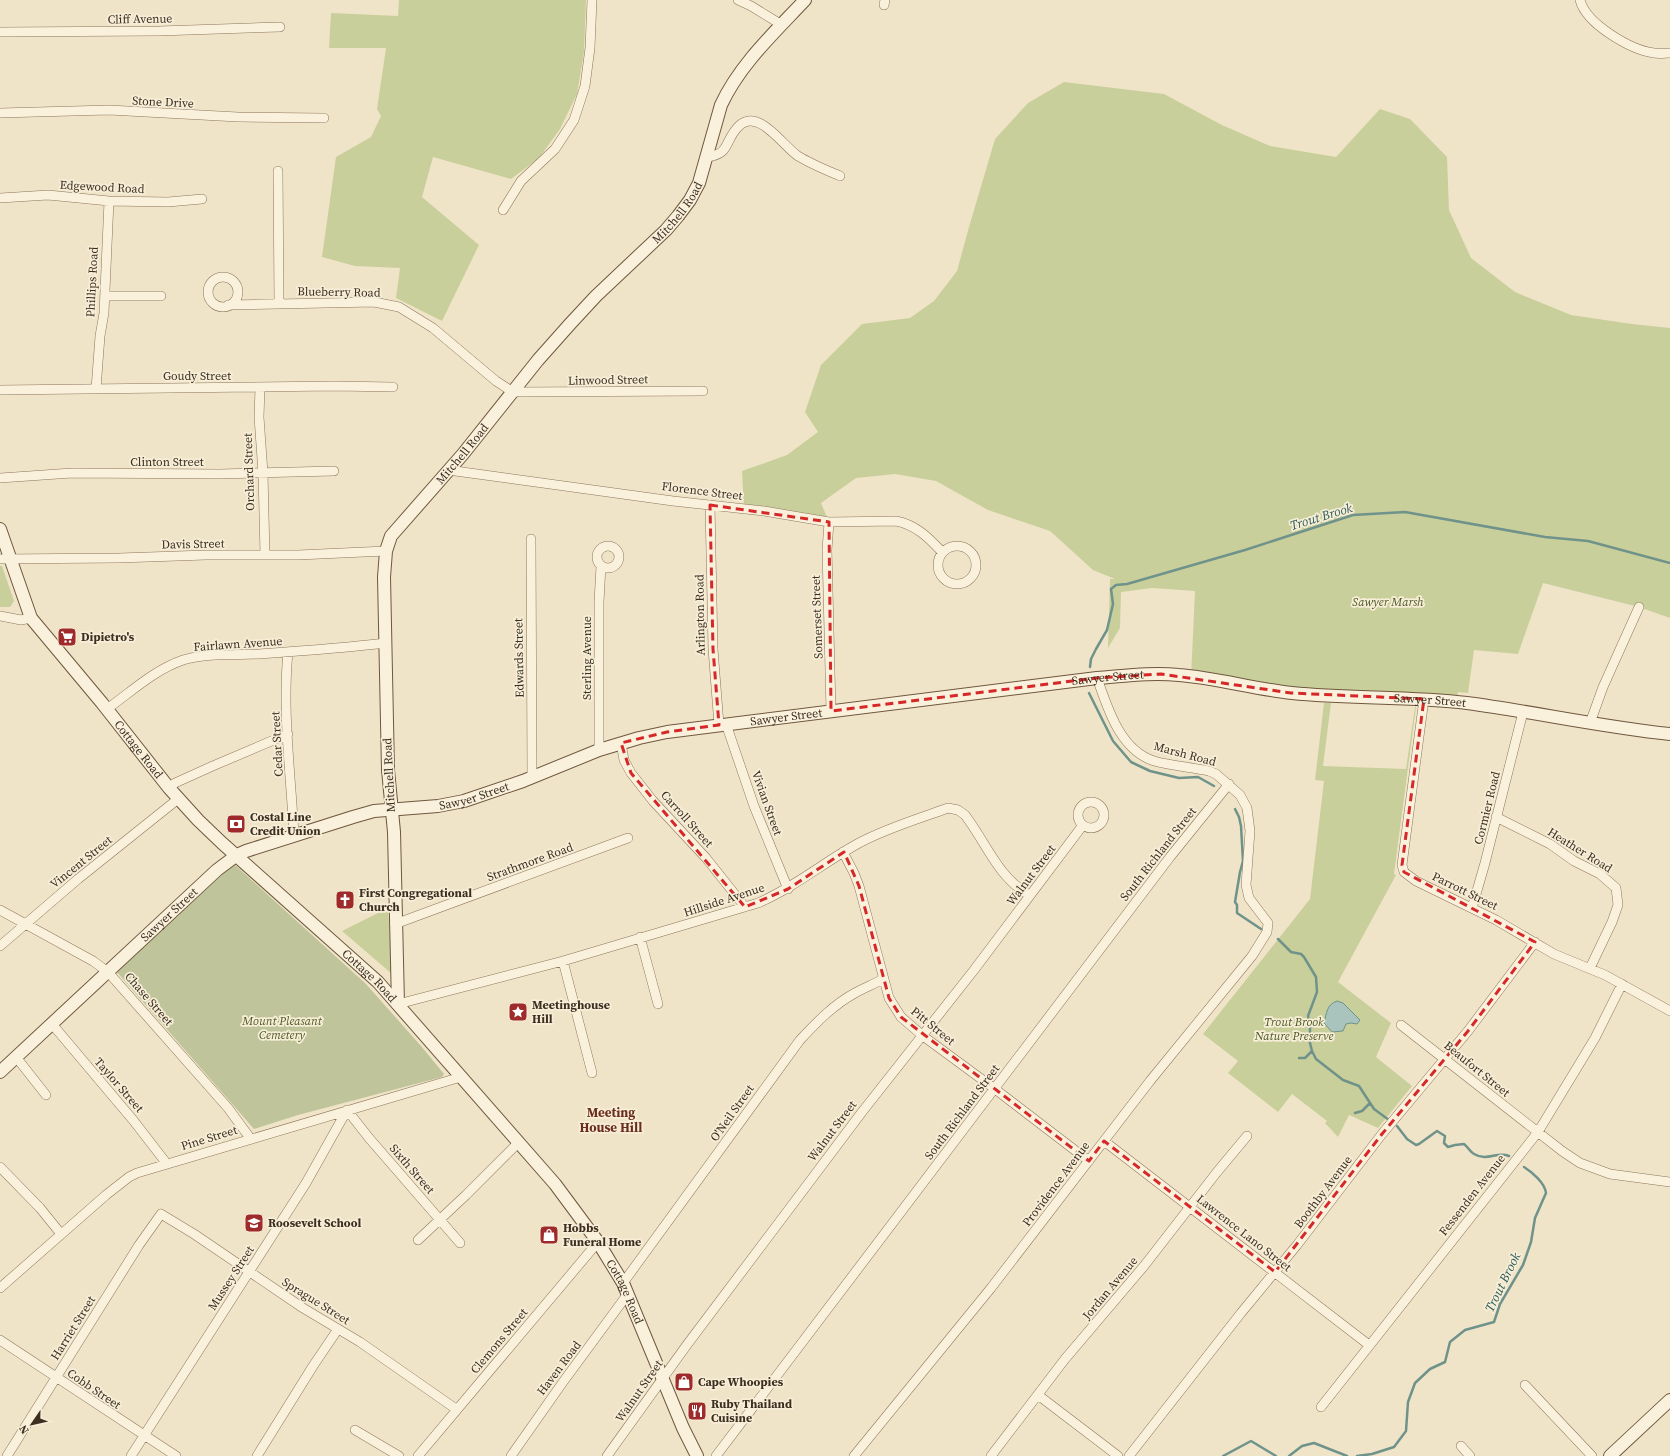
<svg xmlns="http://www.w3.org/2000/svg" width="1670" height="1456" viewBox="0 0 1670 1456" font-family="'Source Serif 4',serif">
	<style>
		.green { fill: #c9cf9b }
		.cemetery { fill: #bfc49a }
		.water { fill: #a9c4bc; stroke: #6f938a }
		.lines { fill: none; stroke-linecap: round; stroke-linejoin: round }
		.stream { stroke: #6f938a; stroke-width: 2.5 }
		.street-casing { stroke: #8d765c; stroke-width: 10 }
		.secondary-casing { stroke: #6f573f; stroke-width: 14 }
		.street { stroke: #faf1dc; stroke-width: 9 }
		.secondary { stroke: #faf1dc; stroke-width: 12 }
		.marked { fill: none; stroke: #d62828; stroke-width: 3; stroke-dasharray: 8 5; stroke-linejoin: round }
		.labels { text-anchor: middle; stroke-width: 3.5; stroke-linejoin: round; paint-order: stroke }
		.street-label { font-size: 12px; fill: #3d2e20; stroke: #f7eed8 }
		.park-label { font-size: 12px; font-style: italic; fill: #4d5a26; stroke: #f7eed8 }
		.poi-label { font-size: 12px; font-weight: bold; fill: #3d2e20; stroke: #f7eed8; text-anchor: start }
		.water-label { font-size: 13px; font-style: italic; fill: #2f5d5a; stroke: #f7eed8 }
		.neighbourhood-label { font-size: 13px; font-weight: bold; fill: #6b2e1e; stroke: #f7eed8 }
	</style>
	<rect width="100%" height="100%" fill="#f0e4c8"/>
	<!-- green -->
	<path class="green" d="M399,0H586L584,52L577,94L560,129L539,158L511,179L433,157L422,197L479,245L442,321L396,298L400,268L355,266L322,257L336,157L371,137L381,116L377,109L386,48H329L331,13L398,16Z
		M1064,82L1164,94L1222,125L1270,146L1336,157L1380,109L1410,119L1447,157L1449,210L1471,258L1515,292L1571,315L1632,324L1670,328V618L1639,607L1543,583L1518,654L1474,650L1468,693L1458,692L1457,702L1400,698L1191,677L1195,591L1152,588L1121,592L1120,628L1108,648L1110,579H1115L1093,570L1050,531L988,510L936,481L895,474L856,478L821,503L829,522L744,508L742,471L787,455L818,432L805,412L821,365L862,324L910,318L934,301L957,271L969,227L995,139L1028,103Z
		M0,566H2L14,601L10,607H0Z
		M1324,703H1331L1323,766L1406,769L1415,707H1416L1394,874L1396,875L1338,982L1391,1023L1376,1057L1412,1086L1378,1128L1349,1115L1338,1137L1325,1123L1327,1121L1292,1094L1278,1112L1228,1073L1238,1061L1203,1034L1310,899L1324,781L1315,780Z
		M388,908L392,974L342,931Z"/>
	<!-- cemetery -->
	<path class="cemetery" d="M234,864L366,984L421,1046L444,1074L442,1077L298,1115L254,1129L116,971Z"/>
	<!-- water -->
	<path class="water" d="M1337,1001L1343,1003L1360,1020L1357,1024L1351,1023L1346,1024L1343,1031L1332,1032L1324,1023C1327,1013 1326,1005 1337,1001Z"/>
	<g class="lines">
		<!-- stream -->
		<path class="stream" d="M1090,667L1091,659L1096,649L1107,630L1113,604L1111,589L1116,585L1127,584L1245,550L1353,515L1405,512L1545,537L1588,541L1670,563
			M1089,693L1113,741L1131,762L1150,771L1179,778L1198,777L1214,786
			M1235,809L1239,817L1241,826L1243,861L1240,872L1235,902L1237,905V913L1261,929
			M1278,939L1291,952L1301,954L1304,957L1316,977L1317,992L1308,1016L1310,1025V1043L1312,1051L1316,1059L1343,1080L1359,1086L1374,1109L1389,1120
			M1299,1058H1305L1312,1051
			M1355,1113L1362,1111L1370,1103
			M1397,1126L1407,1139L1416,1145L1419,1144L1437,1131L1445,1136L1444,1143L1448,1147L1455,1145L1464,1144C1468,1147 1470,1152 1474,1154C1488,1162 1496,1151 1509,1156
			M1223,1456L1251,1441L1276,1456
			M1289,1456L1302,1446L1314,1443L1347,1456
			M1357,1456L1372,1454L1394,1447L1406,1431L1408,1402L1415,1383L1430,1369L1445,1362L1450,1342L1465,1330L1494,1322L1500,1304L1523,1265L1531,1242L1535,1218L1546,1193C1545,1183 1532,1172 1524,1167"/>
		<!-- street casing -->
		<g class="street-casing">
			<path id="street" d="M738,0L751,6L782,25
				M1580,0C1586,24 1631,50 1654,53C1659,54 1665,53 1670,53
				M884,5L885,0
				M0,32L159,31L280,27
				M0,113L109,110L238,117L324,118
				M706,157C731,155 724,140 739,126C758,107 783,146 798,156C811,164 826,170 840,176
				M278,171L279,303
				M0,198L48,195L109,201L168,202L202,199
				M503,210L521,181L555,149L574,120L585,86L590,48L592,0
				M208 292a15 15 0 1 1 30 0a15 15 0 1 1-30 0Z
				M106,296H161
				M228,305L374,302L399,307L433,328L496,381L513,392L703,391
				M260,388L259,417L263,473L265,555
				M96,389L100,336L104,313L109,201
				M0,390L335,386L393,387
				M448,470L673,501L764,511L829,522L896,521C916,525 928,537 942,552
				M0,478L72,473L220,474L334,471
				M710,505L713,649L719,725
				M829,522L827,550L831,711
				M531,539L532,777
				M597 557a11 11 0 1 1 22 0a11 11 0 1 1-22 0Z
				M938 565a19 19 0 1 1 38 0a19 19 0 1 1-38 0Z
				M0,559L119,558L206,555H298L386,551
				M0,616L21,620L31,618
				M288,652C282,713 291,775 294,836
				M1424,699L1402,865L1404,872L1416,881L1496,920L1554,954L1605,975L1670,1011
				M107,709C131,692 154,670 183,660C207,653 234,655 259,654C301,651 343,648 386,643
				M1590,723L1603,687L1639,607
				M726,724L754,806L788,889
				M621,743L624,760L631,773L653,801L706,858L745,907
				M599,750V602L601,566
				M169,788L175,783L215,765L288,734
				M1078 815a13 13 0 1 1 26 0a13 13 0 1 1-26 0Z
				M1496,817L1550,844L1574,861L1600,874L1616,888L1618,905L1612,922L1590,968
				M843,852L854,873L859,886L889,998L901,1017L923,1036L995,1089L1089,1161
				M1472,908L1485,863L1523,712
				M0,910L93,961L108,972L228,1108L250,1138
				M395,924L628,838
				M640,937L658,1004
				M0,946L78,879L178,799
				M563,961L592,1073
				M398,1004L563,961L758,903C795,887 824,862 859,843C887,828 918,819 948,808L958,810L965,815C987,844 997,876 1029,895
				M52,1024L133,1120L167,1164
				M1401,1025L1562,1151L1580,1163L1610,1174L1670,1182
				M16,1057L46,1095
				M1104,1141L1369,1345
				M0,1167L40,1208L61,1234
				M418,1240L466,1195L519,1142
				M623,1283L800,1040C817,1022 833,1005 855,993C864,988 874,984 883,979
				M0,1288L106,1195L129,1177L137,1173L461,1077
				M0,1340L176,1456
				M1525,1385L1592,1456
				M1038,1395L1118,1456
				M1321,1407L1538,1132L1595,1038L1622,984
				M355,1430L399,1456
				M1461,1446L1470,1456
				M7,1456L139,1245L161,1214L194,1234L303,1308L360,1342L456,1409
				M131,1456L306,1183L347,1110L369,1138L460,1243
				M257,1456L313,1366L338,1329
				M418,1456L598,1242
				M511,1456L563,1382L627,1295
				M607,1456L686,1346L862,1112L974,970L1083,825
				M716,1456L1170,857L1229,784
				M854,1456L991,1288L1150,1081L1252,956L1267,932L1268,923L1249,898L1246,885L1250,831L1247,808L1240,795L1216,774L1209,771C1191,767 1172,766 1154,761C1120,750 1108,709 1097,678
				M991,1456L1065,1359L1144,1266L1217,1172L1247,1136
				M1129,1456L1241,1313L1297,1245L1382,1134L1468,1031L1535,942"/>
		</g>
		<!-- secondary casing -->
		<g class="secondary-casing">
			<g id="secondary">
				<path id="s1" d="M0,529L31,618L102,703L169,788L198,820L222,843L378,982L555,1184L598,1242L623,1283L683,1428L697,1456"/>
				<path id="s2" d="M398,1004L394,832L388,770L384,577L386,551L391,536L463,454L538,360L570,324L596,296L666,230L678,216L690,200L699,183L721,105C740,64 775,32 805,0"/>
				<path id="s3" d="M0,1072L217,870L237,855L246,851L353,817L374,811L438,806L464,801L523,781L599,750L639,738L667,732L1097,678C1124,676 1151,672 1179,675C1217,678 1254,689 1292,693C1350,699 1409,696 1467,703C1535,712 1602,727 1670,734"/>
				<path d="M1610,1456L1670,1400"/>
			</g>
		</g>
		<!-- street -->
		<use href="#street" class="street"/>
		<!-- secondary -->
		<use href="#secondary" class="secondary"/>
	</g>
	<!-- marked area -->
	<path class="marked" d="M710,505L829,522L831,711L1097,678L1161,674L1291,693L1424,699L1402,865L1404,872L1535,942L1468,1031L1382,1134L1275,1272L1104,1141L1089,1161L901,1017L889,998L859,886L844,852L788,889L745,907L631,773L621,743L667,732L719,725L713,649Z"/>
	<!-- icons -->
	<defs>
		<g id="supermarket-square" transform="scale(1)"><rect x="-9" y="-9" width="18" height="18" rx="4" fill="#9e2a2b" stroke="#f7eed8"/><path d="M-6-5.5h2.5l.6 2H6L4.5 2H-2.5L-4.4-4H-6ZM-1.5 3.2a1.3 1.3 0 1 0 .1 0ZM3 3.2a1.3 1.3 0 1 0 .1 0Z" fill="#fff"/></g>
		<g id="bank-square" transform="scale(1)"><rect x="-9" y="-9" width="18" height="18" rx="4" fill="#9e2a2b" stroke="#f7eed8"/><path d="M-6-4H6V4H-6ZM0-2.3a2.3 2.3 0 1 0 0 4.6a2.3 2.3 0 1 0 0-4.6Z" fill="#fff"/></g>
		<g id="church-square" transform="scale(1)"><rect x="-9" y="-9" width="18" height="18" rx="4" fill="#9e2a2b" stroke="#f7eed8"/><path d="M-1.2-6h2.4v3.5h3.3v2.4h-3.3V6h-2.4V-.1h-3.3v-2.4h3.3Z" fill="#fff"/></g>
		<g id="sight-square" transform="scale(1)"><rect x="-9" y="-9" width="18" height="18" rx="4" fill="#9e2a2b" stroke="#f7eed8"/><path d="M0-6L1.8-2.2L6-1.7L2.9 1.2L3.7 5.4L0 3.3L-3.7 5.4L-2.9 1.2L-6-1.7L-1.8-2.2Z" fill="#fff"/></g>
		<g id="school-square" transform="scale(1)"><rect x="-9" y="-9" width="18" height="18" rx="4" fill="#9e2a2b" stroke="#f7eed8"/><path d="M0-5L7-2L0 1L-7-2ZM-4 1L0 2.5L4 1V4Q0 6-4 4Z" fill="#fff"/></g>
		<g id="shop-square" transform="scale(1)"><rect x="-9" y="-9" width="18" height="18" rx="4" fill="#9e2a2b" stroke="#f7eed8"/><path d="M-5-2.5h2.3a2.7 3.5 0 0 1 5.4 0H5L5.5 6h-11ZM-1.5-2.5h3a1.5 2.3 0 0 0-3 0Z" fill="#fff"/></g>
		<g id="restaurant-square" transform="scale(1)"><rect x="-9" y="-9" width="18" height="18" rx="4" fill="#9e2a2b" stroke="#f7eed8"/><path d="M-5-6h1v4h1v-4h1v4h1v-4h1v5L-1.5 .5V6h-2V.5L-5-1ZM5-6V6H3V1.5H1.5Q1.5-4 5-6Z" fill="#fff"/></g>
	</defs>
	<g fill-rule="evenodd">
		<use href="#supermarket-square" x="67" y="637"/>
		<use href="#bank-square" x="236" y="824"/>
		<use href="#church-square" x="345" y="900"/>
		<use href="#sight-square" x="518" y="1012"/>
		<use href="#school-square" x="254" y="1223"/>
		<use href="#shop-square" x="549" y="1235"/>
		<use href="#shop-square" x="684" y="1382"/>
		<use href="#restaurant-square" x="697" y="1411"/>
	</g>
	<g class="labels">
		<!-- street labels -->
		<g class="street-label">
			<text transform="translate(140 19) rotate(-1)" y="4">Cliff Avenue</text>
			<text transform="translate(163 102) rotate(3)" y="4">Stone Drive</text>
			<text transform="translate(102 187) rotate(3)" y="4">Edgewood Road</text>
			<text dy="4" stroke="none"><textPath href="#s2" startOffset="902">Mitchell Road</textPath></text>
			<text transform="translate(92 282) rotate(-87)" y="4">Phillips Road</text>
			<text transform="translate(339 292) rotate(1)" y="4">Blueberry Road</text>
			<text x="197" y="380">Goudy Street</text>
			<text transform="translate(608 380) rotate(-1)" y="4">Linwood Street</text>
			<text dy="4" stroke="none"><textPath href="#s2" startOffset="578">Mitchell Road</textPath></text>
			<text x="167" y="466">Clinton Street</text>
			<text transform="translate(249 472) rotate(-92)" y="4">Orchard Street</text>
			<text transform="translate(702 491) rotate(7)" y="4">Florence Street</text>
			<text transform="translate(193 544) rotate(-1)" y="4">Davis Street</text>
			<text transform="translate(700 615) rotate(-91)" y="4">Arlington Road</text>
			<text transform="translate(817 617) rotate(-92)" y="4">Somerset Street</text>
			<text transform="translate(238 644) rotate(-4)" y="4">Fairlawn Avenue</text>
			<text transform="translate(519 658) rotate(-91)" y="4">Edwards Street</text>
			<text transform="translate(587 658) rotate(-90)" y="4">Sterling Avenue</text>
			<text dy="4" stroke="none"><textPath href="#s3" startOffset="1215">Sawyer Street</textPath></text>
			<text dy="4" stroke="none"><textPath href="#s3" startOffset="1539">Sawyer Street</textPath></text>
			<text dy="4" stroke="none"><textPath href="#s3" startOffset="891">Sawyer Street</textPath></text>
			<text transform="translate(277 744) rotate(-93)" y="4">Cedar Street</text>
			<text dy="4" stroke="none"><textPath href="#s1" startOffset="264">Cottage Road</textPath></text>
			<text transform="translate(1185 754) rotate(15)" y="4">Marsh Road</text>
			<text transform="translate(389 775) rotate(-93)" y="4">Mitchell Road</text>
			<text dy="4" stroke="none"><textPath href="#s3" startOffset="567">Sawyer Street</textPath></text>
			<text transform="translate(767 803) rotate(70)" y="4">Vivian Street</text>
			<text transform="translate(1487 808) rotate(-76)" y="4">Cormier Road</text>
			<text transform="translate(687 819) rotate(48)" y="4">Carroll Street</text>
			<text transform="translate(1580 850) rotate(32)" y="4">Heather Road</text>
			<text transform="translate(1158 854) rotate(-52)" y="4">South Richland Street</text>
			<text transform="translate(81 862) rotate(-39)" y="4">Vincent Street</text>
			<text transform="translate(530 862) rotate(-20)" y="4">Strathmore Road</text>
			<text transform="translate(1031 875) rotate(-53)" y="4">Walnut Street</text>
			<text transform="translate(1465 891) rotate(26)" y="4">Parrott Street</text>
			<text transform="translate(724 900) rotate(-18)" y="4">Hillside Avenue</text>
			<text dy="4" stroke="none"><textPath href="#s3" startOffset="231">Sawyer Street</textPath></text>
			<text dy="4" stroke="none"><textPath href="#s1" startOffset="588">Cottage Road</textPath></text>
			<text transform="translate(149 999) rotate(49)" y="4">Chase Street</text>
			<text transform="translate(933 1026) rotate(39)" y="4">Pitt Street</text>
			<text transform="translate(1477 1069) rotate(39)" y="4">Beaufort Street</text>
			<text transform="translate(119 1085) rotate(49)" y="4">Taylor Street</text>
			<text transform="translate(962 1112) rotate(-53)" y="4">South Richland Street</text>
			<text transform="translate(732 1113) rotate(-55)" y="4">O'Neil Street</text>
			<text transform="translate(832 1131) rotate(-53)" y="4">Walnut Street</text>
			<text transform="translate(209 1138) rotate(-17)" y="4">Pine Street</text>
			<text transform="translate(412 1169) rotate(49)" y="4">Sixth Street</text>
			<text transform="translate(1056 1184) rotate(-53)" y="4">Providence Avenue</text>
			<text transform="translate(1323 1192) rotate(-53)" y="4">Boothby Avenue</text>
			<text transform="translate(1472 1195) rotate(-52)" y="4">Fessenden Avenue</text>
			<text transform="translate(1244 1233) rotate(38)" y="4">Lawrence Lano Street</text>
			<text transform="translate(231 1278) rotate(-57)" y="4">Mussey Street</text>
			<text transform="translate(1110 1288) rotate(-50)" y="4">Jordan Avenue</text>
			<text dy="4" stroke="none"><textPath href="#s1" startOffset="996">Cottage Road</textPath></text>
			<text transform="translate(316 1301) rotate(32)" y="4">Sprague Street</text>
			<text transform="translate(73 1328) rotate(-58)" y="4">Harriet Street</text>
			<text transform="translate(499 1341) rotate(-50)" y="4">Clemons Street</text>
			<text transform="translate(559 1368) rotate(-53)" y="4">Haven Road</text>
			<text transform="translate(94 1389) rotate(34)" y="4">Cobb Street</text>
			<text transform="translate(639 1391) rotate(-55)" y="4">Walnut Street</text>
		</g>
		<!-- park labels -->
		<g class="park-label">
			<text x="1388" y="606">Sawyer Marsh</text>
			<text x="282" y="1025">Mount Pleasant<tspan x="282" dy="14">Cemetery</tspan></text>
			<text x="1294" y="1026">Trout Brook<tspan x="1294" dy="14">Nature Preserve</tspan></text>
		</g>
		<!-- poi labels -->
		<g class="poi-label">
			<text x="81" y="641">Dipietro's</text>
			<text x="250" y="821">Costal Line<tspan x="250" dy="14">Credit Union</tspan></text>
			<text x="359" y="897">First Congregational<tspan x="359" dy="14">Church</tspan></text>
			<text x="532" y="1009">Meetinghouse<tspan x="532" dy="14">Hill</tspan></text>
			<text x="268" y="1227">Roosevelt School</text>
			<text x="563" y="1232">Hobbs<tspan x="563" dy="14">Funeral Home</tspan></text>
			<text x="698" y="1386">Cape Whoopies</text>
			<text x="711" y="1408">Ruby Thailand<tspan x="711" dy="14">Cuisine</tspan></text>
		</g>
		<!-- water labels -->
		<g class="water-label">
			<text transform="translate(1321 516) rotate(-17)" y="5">Trout Brook</text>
			<text transform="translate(1502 1282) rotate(-64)" y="5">Trout Brook</text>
		</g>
		<!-- neighbourhood labels -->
		<g class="neighbourhood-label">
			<text x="611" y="1117">Meeting<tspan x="611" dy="15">House Hill</tspan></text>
		</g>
	</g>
	<!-- north arrow -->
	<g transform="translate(32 1424) rotate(236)" stroke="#f7eed8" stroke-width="3" paint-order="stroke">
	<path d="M0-3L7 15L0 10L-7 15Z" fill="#3d2e20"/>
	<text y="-6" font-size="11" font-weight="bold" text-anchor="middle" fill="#3d2e20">N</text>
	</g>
</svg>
